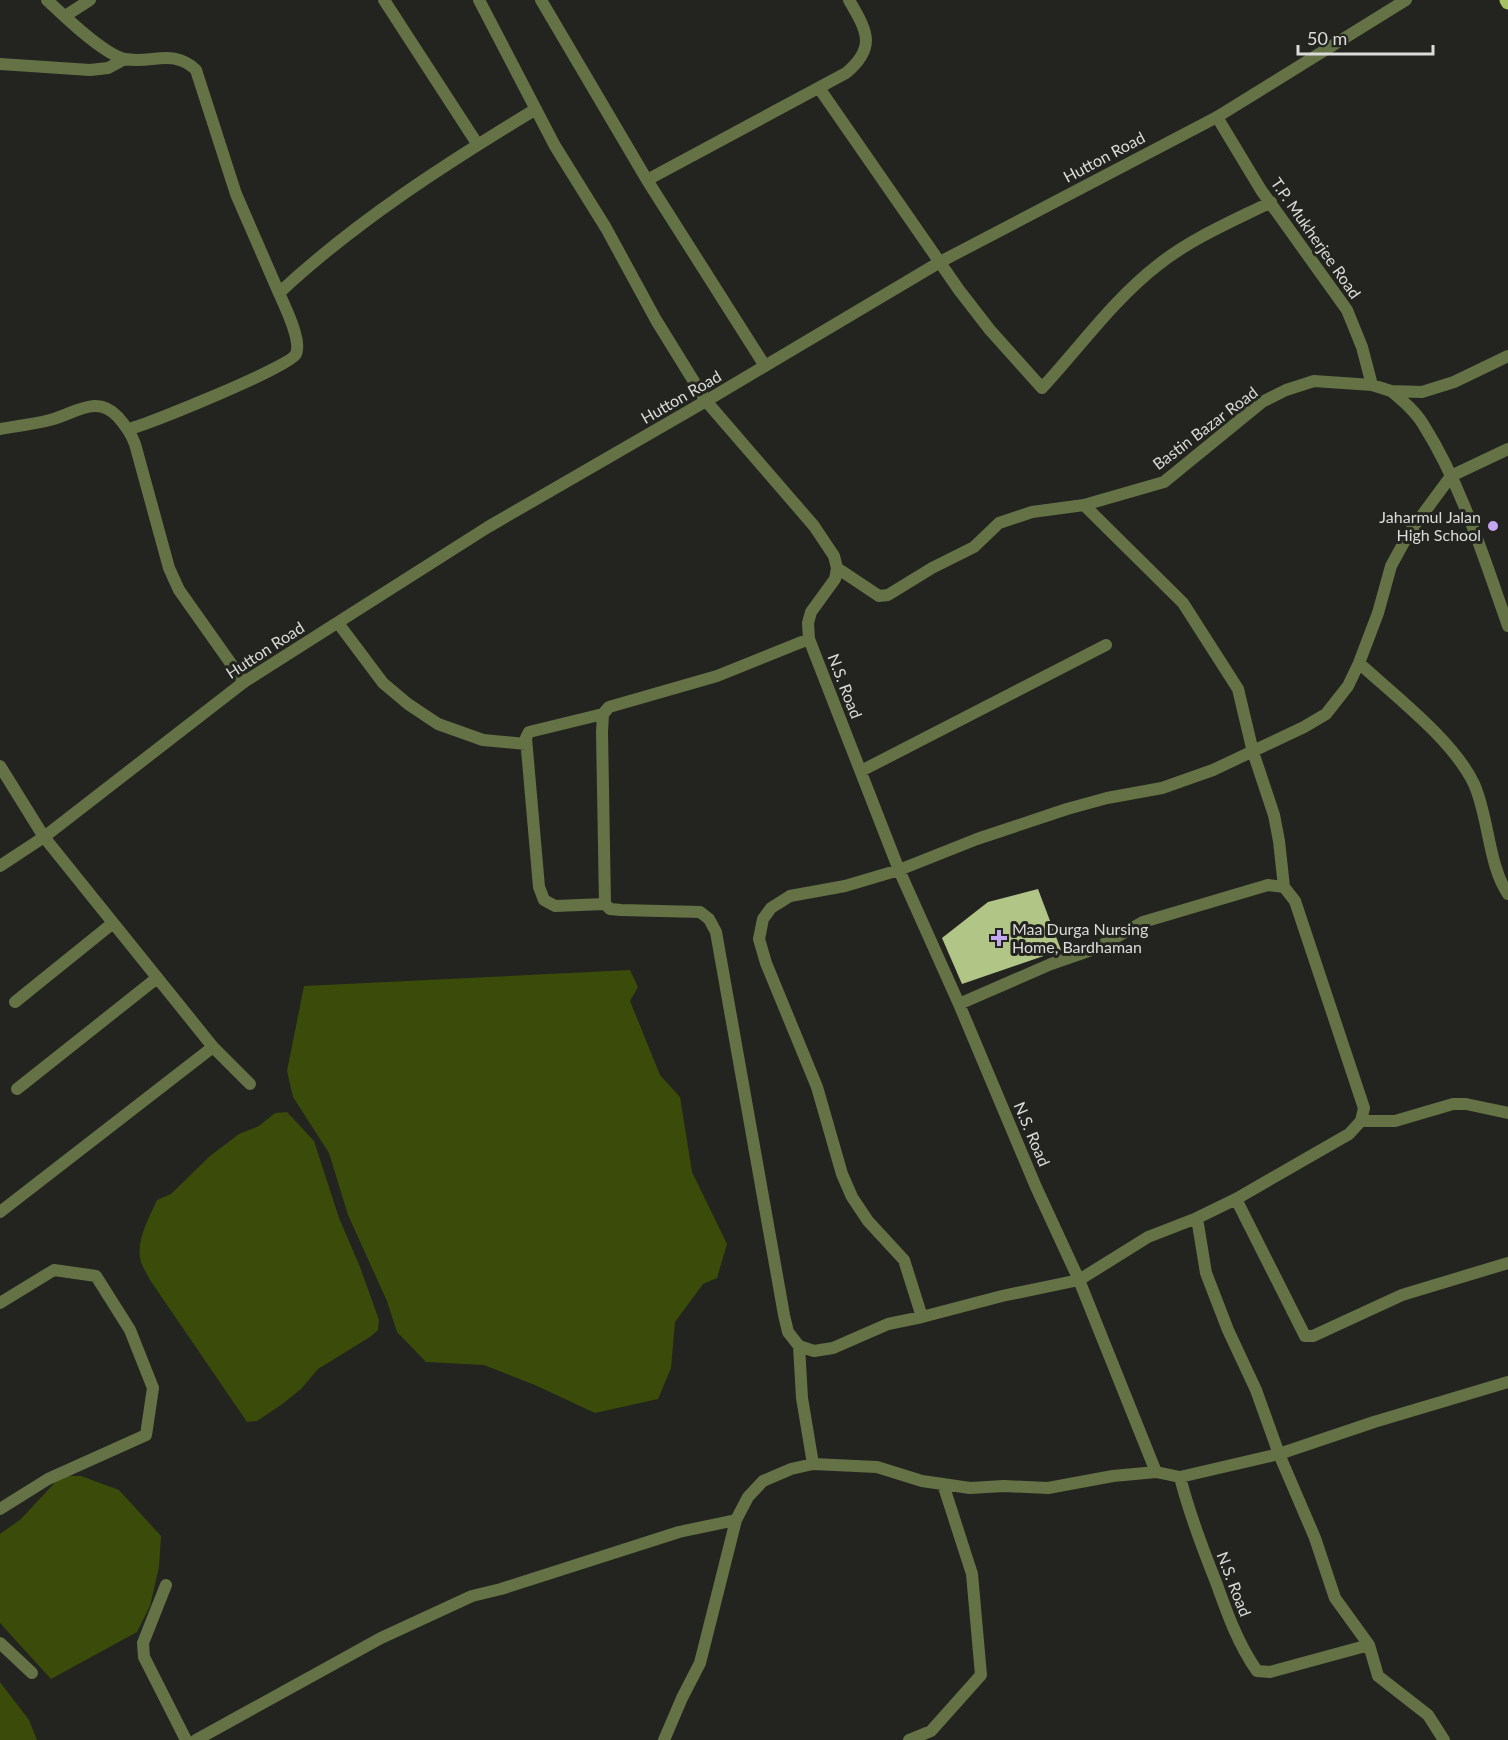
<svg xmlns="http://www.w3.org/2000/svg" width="1508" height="1740" viewBox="0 0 1508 1740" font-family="Lato,sans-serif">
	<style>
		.water { fill: #3b4b09 }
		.building { fill: #b1c686 }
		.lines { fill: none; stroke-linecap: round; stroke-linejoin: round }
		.minor { stroke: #647246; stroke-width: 12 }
		.tertiary { stroke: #647246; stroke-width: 12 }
		.primary { stroke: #a5c162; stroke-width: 15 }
		.poi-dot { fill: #c5a6f0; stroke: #23241f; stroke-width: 2 }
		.labels { text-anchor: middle; stroke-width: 6; stroke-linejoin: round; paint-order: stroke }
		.street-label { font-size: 16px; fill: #dbdcd9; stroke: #23241f }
		.poi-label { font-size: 16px; fill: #dbdcd9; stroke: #23241f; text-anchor: end }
	</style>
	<rect width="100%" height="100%" fill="#23241f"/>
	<!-- water -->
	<path class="water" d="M630,970L638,987L630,1001L660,1075L680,1097L692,1172L727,1244L717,1278L703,1284L675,1322L671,1368L658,1399L595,1413L535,1385L484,1365L426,1362L397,1332L387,1301L348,1215L329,1153L293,1097L287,1071L304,986Z
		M287,1112L314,1141L339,1218L360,1267L379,1320L378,1330L370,1337L318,1369L301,1389L281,1405L257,1421L247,1422L150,1280C147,1274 143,1268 141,1262C135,1242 149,1218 157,1200L171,1194L210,1156L239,1134L259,1126L275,1113Z
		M61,1476H81L119,1490L161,1536L159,1567L150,1606L137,1632L51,1679L0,1623V1534L21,1519Z
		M0,1682L29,1720L37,1740H0Z"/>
	<!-- building -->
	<path class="building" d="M1038,889L1061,950L962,984L942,938L988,902Z"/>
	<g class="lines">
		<!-- minor -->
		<path class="minor" d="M47,0C63,15 104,55 125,59C152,64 173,48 196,70L236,194L279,293
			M384,0L478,145
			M479,0L555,146L606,228L656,320L706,401L814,526L834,556L837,568L835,579L811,612L808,623L809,639L899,870L959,1004L1036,1187L1079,1280L1156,1472L1180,1477C1189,1513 1202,1547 1216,1582C1227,1613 1238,1644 1257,1671L1270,1672L1369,1645L1378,1676L1428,1715L1444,1740
			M541,0L647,180L765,366
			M65,16L90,0
			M0,64L90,70L108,68L125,59
			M819,88L959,290L990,330L1042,388C1080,347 1114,299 1158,265C1192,238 1233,221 1271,202
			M1217,117L1261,190L1347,310L1362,347L1372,385
			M647,180L846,73C877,47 867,31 849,0
			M1391,391C1403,401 1415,411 1423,424C1462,486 1484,558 1508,626
			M0,429C17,426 34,424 50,420C76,413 97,394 118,417C126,426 131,433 135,444L169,568L179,590L244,682
			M129,429C151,423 290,367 296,354C302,340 285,307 279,293C356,221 447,163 536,109
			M1084,505L1183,603L1238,689L1253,752L1274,815L1279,841L1284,887
			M837,568L879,596L888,595L932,568L974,547L999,523L1032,512L1084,505L1164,482L1262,402L1286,390L1314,381L1372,385L1391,391L1422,392L1454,382L1508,356
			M338,623L383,683L408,704L438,724L483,740L526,744
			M809,639L717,676L609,707L603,714L602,732L605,904L610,909L621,910L700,912L709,919L716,932L784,1315L788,1332L799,1346L814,1351L833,1348L888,1324L922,1317L1002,1296L1079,1280L1148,1237L1197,1218L1236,1199L1349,1134L1361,1121L1364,1108L1295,901L1284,887L1268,885L1143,922L1097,948L1051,964L959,1004
			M1359,663C1395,696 1454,741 1474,784C1489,817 1488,865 1508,894
			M603,714L529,732L526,738L539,887L544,900L555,906L605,904
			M0,766L44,837L213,1047L250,1084
			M861,771L1106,645
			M15,1002L113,923
			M17,1089L157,978
			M1361,1121H1395L1453,1104H1466L1508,1113
			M1236,1199L1305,1336H1313L1402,1295L1508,1263
			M0,1212L213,1047
			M1197,1218L1206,1273L1228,1330L1256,1390L1279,1454L1315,1538L1335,1598L1369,1645
			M0,1303L54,1270L96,1276L130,1330L153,1388L146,1435L48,1479L0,1509
			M922,1317L904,1260L868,1221L852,1197L842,1174L817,1087L766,963L759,939L763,919L771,908L790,896L845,886L899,870L977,839L1067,809L1107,798L1162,788L1213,770L1304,727L1326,714L1348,686L1359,663L1378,613L1391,566L1409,533L1451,476L1508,449
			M799,1346L802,1398L813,1464
			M1180,1477L1279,1454L1374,1422L1508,1382
			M166,1585L143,1643L144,1657L186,1740
			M0,1643L32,1673
			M196,1740L381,1638L472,1596L501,1589L679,1532L736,1520
			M664,1740L682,1698L700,1663L736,1520L748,1497L763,1481L791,1469L813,1464L877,1467L922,1481L970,1488L1004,1486L1048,1488L1113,1476L1156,1472
			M909,1740L931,1731L981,1675L972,1574L943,1484"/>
		<!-- tertiary -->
		<path class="tertiary" d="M0,866L44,837L244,682L488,527L706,401L940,262L1217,117L1406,0"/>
		<!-- primary -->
		<path class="primary" d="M1507,0L1508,2"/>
	</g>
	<!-- markers -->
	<g class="poi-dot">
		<circle cx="1493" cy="526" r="6"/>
		<path d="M996 929h6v6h6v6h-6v6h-6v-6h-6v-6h6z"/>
	</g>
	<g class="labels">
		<!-- street labels -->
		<g class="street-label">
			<text transform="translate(1104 157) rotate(-28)" y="6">Hutton Road</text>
			<text transform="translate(1316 238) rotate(55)" y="6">T.P. Mukherjee Road</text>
			<text transform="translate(681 397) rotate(-30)" y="6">Hutton Road</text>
			<text transform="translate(1205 428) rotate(-37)" y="6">Bastin Bazar Road</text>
			<text transform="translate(265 650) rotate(-33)" y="6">Hutton Road</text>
			<text transform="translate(845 686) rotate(69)" y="6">N.S. Road</text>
			<text transform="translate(1032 1134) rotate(67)" y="6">N.S. Road</text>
			<text transform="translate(1234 1584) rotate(69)" y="6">N.S. Road</text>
		</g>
		<!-- poi labels -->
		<g class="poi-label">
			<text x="1481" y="523">Jaharmul Jalan<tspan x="1481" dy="18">High School</tspan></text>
			<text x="1012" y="935" text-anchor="start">Maa Durga Nursing<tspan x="1012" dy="18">Home, Bardhaman</tspan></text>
		</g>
	</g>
	<!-- scale -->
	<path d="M1298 45v9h135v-9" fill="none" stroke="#dbdcd9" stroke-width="3"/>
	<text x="1307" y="45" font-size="18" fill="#dbdcd9" stroke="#23241f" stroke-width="4.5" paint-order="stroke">50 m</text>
</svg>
